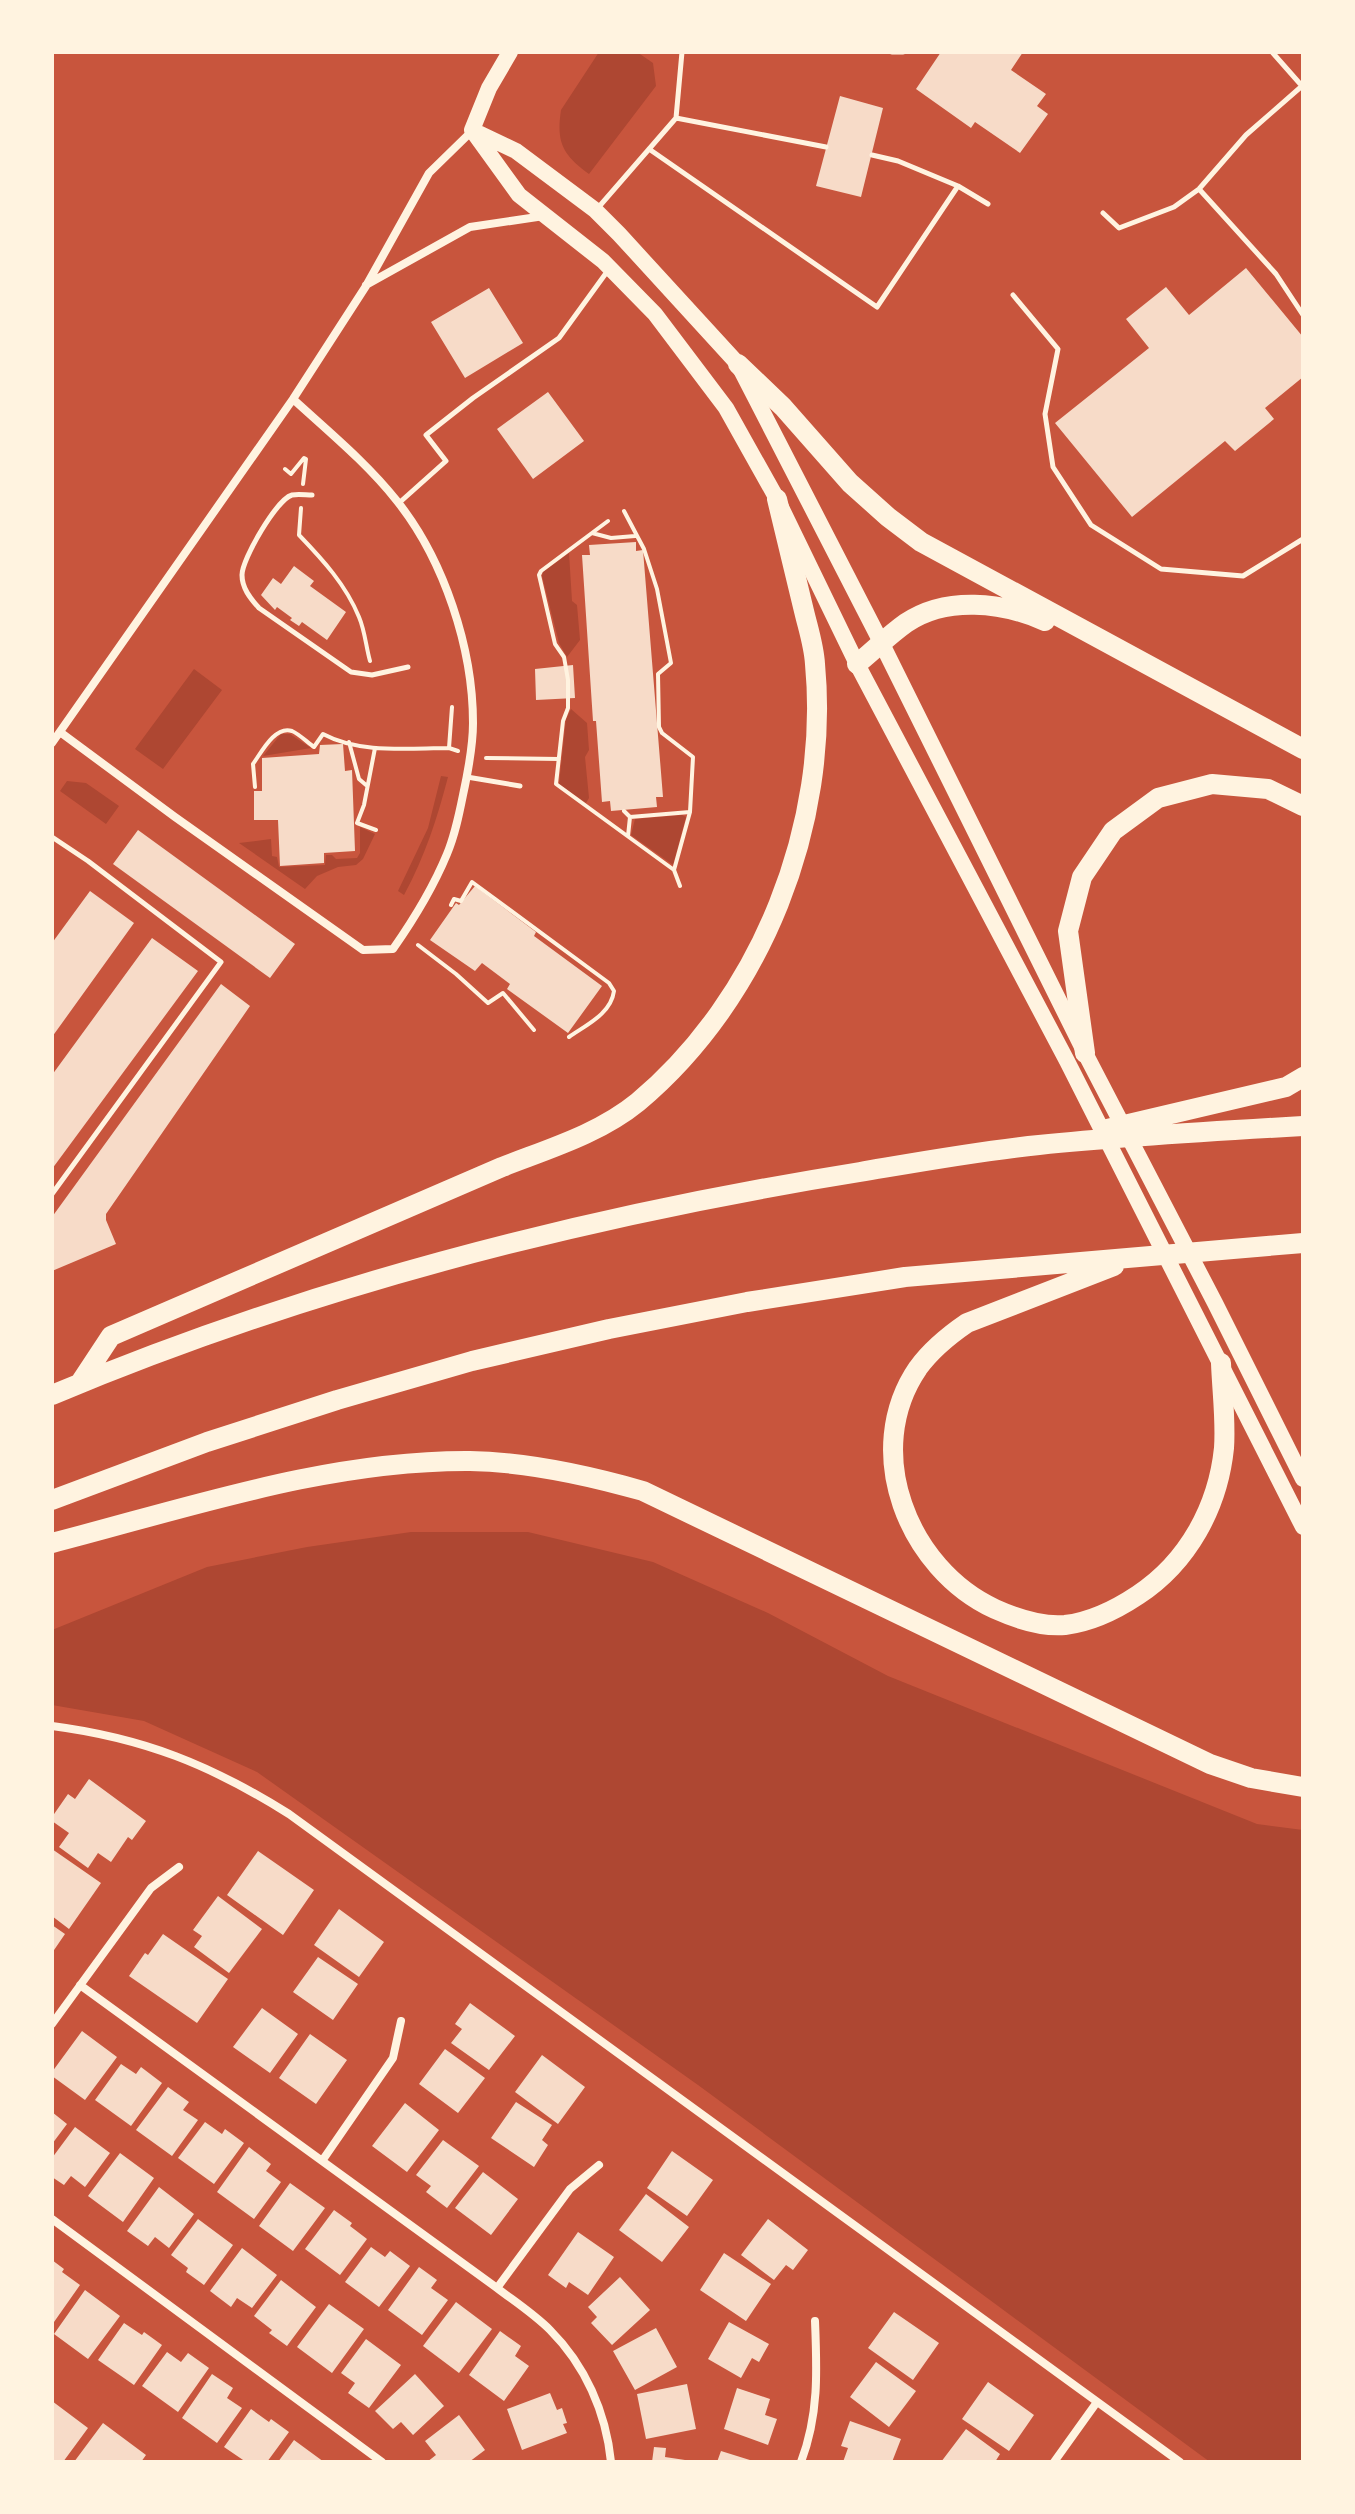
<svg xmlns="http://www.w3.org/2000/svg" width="1355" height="2514" viewBox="0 0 1355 2514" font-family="Figtree,sans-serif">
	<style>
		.green { fill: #ae4732 }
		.building { fill: #f7dbc8 }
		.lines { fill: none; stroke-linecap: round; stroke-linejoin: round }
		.path { stroke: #fff3e0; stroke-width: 4 }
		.service { stroke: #fff3e0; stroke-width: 5 }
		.minor { stroke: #fff3e0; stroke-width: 8 }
		.secondary { stroke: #fff3e0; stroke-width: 16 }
		.motorway { stroke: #fff3e0; stroke-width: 20 }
	</style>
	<rect width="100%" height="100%" fill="#c8553d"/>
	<!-- green -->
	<path class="green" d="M599,52H637L653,63L656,86L589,174C563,155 556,143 561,110Z
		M569,553L572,601L577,605L580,640L567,657L559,643L542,576L543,572Z
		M194,669L222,690L163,769L135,749Z
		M571,709L587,723L589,750L585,757L589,798L586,803L559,784L566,719Z
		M281,734H290L311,748L263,756Z
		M441,776L448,777C437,819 425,856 404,895L398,891L428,828Z
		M67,781L86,783L119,806L106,824L60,791Z
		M682,815L686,817L673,865L631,835L635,819Z
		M360,827L375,834L363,859L356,865L338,867L317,876L305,889L239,843L271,839L272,856L277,857L279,867L325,865L326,855H332L336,859L357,858L360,853Z
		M411,1532H528L653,1562L768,1613L888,1676L1257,1824L1303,1830V2462H1210L698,2085L257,1772L144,1721L52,1705V1630L207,1567L307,1547Z"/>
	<!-- building -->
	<path class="building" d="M941,52H1023L1011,70L1046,94L1037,106L1048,114L1020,153L975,122L971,128L916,89Z
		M840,96L883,108L861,197L816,186Z
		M1246,268L1303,337V377L1265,408L1274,419L1235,451L1225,441L1132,517L1055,423L1149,348L1126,319L1166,287L1189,315Z
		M489,288L523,343L465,378L431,322Z
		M548,392L584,441L533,479L497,429Z
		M636,542V551L643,550L663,797H656L657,807L611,811L610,801L602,802L596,721H593L582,555H590L589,545Z
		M294,566L314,581L310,586L346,612L327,640L302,622L299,626L290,620L292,618L277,607L275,610L261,595L273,578L281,584Z
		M573,665L575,698L536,700L535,669Z
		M343,744L345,771L352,770L355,851L324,853V863L280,866L278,820H254V791H262V758L319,754L320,745Z
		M138,830L295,944L270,978L113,864Z
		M475,886L536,932L534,936L602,986L568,1033L507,989L510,984L482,963L475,971L430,940L456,903L459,905Z
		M90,891L134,923L52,1037V943Z
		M152,938L198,971L52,1169V1075Z
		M221,984L250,1006L106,1214V1220L116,1244L52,1271V1217Z
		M89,1779L146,1821L132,1840L128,1837L111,1862L98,1853L88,1868L59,1847L69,1833L52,1821V1817L68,1794L75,1799Z
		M52,1849L101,1883L69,1929L52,1916Z
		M258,1851L314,1890L283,1935L227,1895Z
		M218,1896L262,1929L229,1973L194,1947L202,1936L193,1930Z
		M339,1909L384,1942L359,1977L314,1945Z
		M52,1925L65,1934L52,1953Z
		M163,1934L228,1979L197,2023L129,1976L145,1953L148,1955Z
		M318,1957L358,1984L333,2020L293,1992Z
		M470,2003L515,2036L489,2070L451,2043L462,2029L455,2024Z
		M262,2008L298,2034L270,2073L233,2047Z
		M82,2031L117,2057L85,2100L52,2076V2072Z
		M310,2034L347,2060L316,2104L279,2078Z
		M445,2049L485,2078L458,2113L419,2084Z
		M542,2055L585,2087L558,2124L515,2092Z
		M121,2064L136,2074L141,2067L162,2083L131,2126L95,2100Z
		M168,2087L189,2102L183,2110L198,2120L172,2156L136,2130Z
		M516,2102L552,2125L542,2140L548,2145L534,2167L491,2138Z
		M405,2103L439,2130L407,2172L372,2146Z
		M52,2112L67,2124L52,2144Z
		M205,2122L222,2134L225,2129L244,2143L214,2184L178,2158Z
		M75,2127L110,2153L85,2187L71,2176L64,2185L52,2177V2158Z
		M443,2140L479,2166L447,2208L426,2192L431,2186L416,2175Z
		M249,2147L271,2164L266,2171L281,2182L254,2219L217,2192Z
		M672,2151L713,2180L687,2216L647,2188Z
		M120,2153L154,2178L123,2222L88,2196Z
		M483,2172L518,2199L491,2235L455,2208Z
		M290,2183L325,2208L293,2251L259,2226Z
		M159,2187L194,2214L169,2248L155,2237L148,2246L127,2231Z
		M646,2194L689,2227L662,2262L619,2230Z
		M334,2210L352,2223L350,2226L367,2239L340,2275L305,2249Z
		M198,2219L233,2245L204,2285L186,2272L188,2268L171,2255Z
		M768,2219L808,2250L793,2270L786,2265L774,2280L741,2255Z
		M578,2232L614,2257L588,2295L569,2282L566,2288L548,2275Z
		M371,2247L385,2257L390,2251L410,2266L379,2307L345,2282Z
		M242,2248L277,2275L252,2308L237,2298L231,2307L210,2291Z
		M724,2253L771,2284L746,2321L700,2290Z
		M52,2260L64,2269L62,2272L80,2285L54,2322L52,2321Z
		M419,2267L437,2280L431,2288L448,2300L422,2335L388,2310Z
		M620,2277L650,2310L612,2345L591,2323L597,2317L588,2307Z
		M281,2280L316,2307L287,2346L269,2333L272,2330L254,2316Z
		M85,2290L120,2316L88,2359L54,2334Z
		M456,2302L492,2329L459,2373L423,2346Z
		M329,2304L364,2329L332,2373L297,2347Z
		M894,2312L939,2343L913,2380L868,2348Z
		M729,2322L769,2344L759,2362L752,2358L741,2378L708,2359Z
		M124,2323L142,2335L144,2332L162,2345L134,2385L98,2360Z
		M656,2328L677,2367L635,2390L613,2351Z
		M500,2331L521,2346L515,2356L529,2366L504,2401L469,2375Z
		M366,2339L401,2365L369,2408L348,2393L355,2383L341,2373Z
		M167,2352L181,2362L188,2353L209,2368L178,2412L142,2386Z
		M876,2362L916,2391L889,2427L850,2397Z
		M212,2374L233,2388L227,2398L242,2408L217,2443L182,2418Z
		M415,2374L444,2406L413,2435L401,2422L393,2429L375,2411Z
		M988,2382L1034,2415L1009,2451L962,2419Z
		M687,2384L696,2429L646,2439L637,2394Z
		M737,2388L770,2399L765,2415L777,2419L768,2445L724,2429Z
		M550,2393L557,2410L562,2408L567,2423L563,2424L567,2433L522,2450L507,2409Z
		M52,2401L88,2428L63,2462H52Z
		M251,2409L269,2422L271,2419L289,2432L267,2462H246L224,2447Z
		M459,2415L485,2450L469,2462H427L436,2455L425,2441Z
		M850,2421L901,2439L892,2462H843L848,2448L841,2446Z
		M103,2423L146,2455L141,2462H74Z
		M966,2429L1000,2454L995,2462H941Z
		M294,2440L324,2462H278Z
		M654,2447L666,2448L665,2457L685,2460V2462H652Z
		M721,2451L753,2461V2462H717Z"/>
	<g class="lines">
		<!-- path -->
		<path class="path" d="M285,469L291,474L304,458L306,459L303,484
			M301,508L299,535C323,560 346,585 359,617C365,631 366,647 370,661
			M608,521L541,571L539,575L555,644L564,657L568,680V708L563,721L556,784L674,870L690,812L693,757L662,733L659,727L658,674L671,663L657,589L644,549L624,511
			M592,533L611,538L635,536
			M349,742L359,779L366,785
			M375,748L364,805L357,823L376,830
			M449,748L452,707
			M486,758L559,759
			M255,787L253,764C261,753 275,725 292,731C299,734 307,742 314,747L323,734C360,754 409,748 449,748L458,751
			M624,811L630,817L628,836
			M630,817L690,812
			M674,870L680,886
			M451,905L454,899L461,901L472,882L609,983L614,991C611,1014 586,1025 569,1037
			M418,945L456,974L488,1003L503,993L534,1030"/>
		<!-- service -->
		<path class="service" d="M892,52H903
			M676,118L826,147
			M649,149L877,307L958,186L988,204
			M872,155L898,161L958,186
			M1199,189L1276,274L1303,315
			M597,209L676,118L682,52
			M1103,213L1119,228L1174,207L1199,189L1246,135L1302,86L1272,52
			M1013,295L1058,349L1045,414L1053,467L1091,525L1161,569L1243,576L1303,539
			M312,495C306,495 298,494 292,495C277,499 242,559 242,575C242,588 250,598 259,608L351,672L372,675L408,667
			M399,503L446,461L426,435L473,398L559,338L609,269
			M467,777L520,786
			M52,837L88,861L221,962L52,1194"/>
		<!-- minor -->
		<path class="minor" d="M366,285L470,227L544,216
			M60,732L175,817L363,950L393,949C414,919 433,888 447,854C455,835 459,815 463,795C468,772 473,747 473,723C473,648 444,560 397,501C367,463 329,432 293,399
			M52,743L293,399L366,286L429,173L472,131
			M52,1726C144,1738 211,1765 289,1814L1180,2462
			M80,1985L497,2288C514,2301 534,2314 550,2330C585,2365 606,2412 611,2462
			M52,2024L151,1888L179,1867
			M322,2161L393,2058L401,2021
			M52,2219L382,2462
			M497,2288L570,2189L599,2165
			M801,2462C819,2415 817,2370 815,2321
			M1054,2462L1097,2402"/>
		<!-- secondary -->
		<path class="secondary" d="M472,130L519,195L603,261L655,314L726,408L777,499L857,664L1067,1061L1303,1527
			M472,130L489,88L510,52
			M474,131L516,151L595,210L619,234L738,364L882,644L1085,1053L1215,1303L1303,1479"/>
		<!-- motorway -->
		<path class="motorway" d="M738,364L783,407L850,483L888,517L921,542L1303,749
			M857,664C873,651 889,635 906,623C946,596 1002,602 1045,621
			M1085,1053L1068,931L1082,877L1113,831L1158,798L1212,784L1268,789L1303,806
			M1103,1130L1286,1087L1303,1077
			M1114,1266L967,1323C948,1336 931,1350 918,1368C861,1451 908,1569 995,1609C1015,1618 1042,1627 1065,1625C1091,1622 1117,1609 1138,1595C1188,1562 1218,1507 1224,1448C1226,1420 1222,1391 1221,1363
			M80,1383L111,1336L502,1167C548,1149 599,1134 638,1102C762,998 830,824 815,664C814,646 808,628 804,611C795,573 786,536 777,499
			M52,1395C309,1287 585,1216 860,1172C919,1162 979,1151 1039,1145C1127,1136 1215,1131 1303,1126
			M52,1500L207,1442L337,1400L472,1361L609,1329L747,1302L905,1277L1303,1243
			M52,1543C188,1508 327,1460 470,1461C529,1462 587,1475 643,1491L1210,1764L1251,1778L1303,1787"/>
	</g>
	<!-- border -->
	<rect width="1355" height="2514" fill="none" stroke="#fff3e0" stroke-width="108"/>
</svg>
